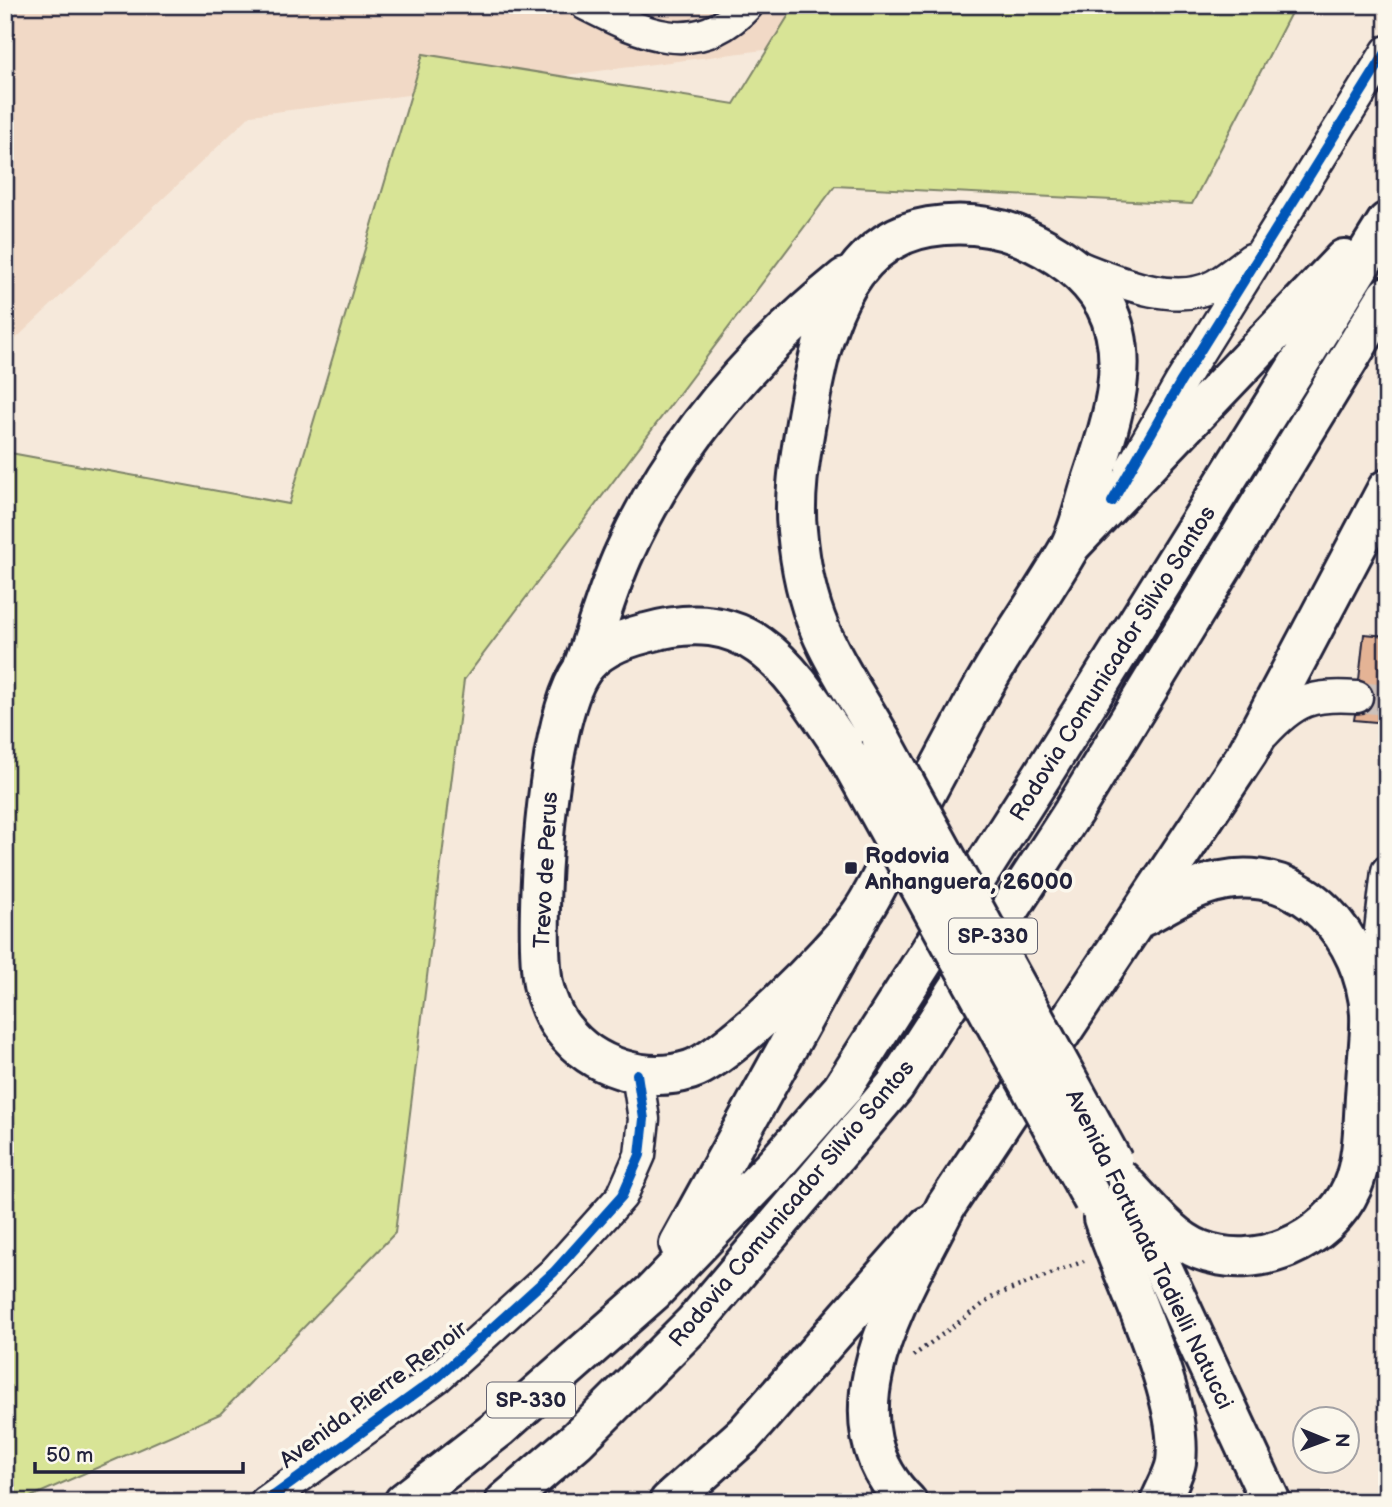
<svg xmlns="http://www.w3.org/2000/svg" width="1392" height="1507" viewBox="0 0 1392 1507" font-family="'Balsamiq Sans',sans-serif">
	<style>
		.built { fill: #f1d9c6 }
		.green { fill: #d8e496; stroke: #7d8368; stroke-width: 2 }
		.building { fill: #e4b395; stroke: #22223b; stroke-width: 2 }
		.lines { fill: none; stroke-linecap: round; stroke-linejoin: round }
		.minor-tunnel { stroke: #ccc1bb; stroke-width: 30; stroke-dasharray: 30 15; stroke-linecap: butt }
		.minor-casing { stroke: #22223b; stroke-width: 35 }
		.major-casing { stroke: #22223b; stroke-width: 44 }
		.highway-casing { stroke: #22223b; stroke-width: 44 }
		.path { stroke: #22223b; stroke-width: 4.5; stroke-dasharray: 2 5; stroke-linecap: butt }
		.minor { stroke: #fbf7ec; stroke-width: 30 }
		.major { stroke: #fbf7ec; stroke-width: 38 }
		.highway { stroke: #fbf7ec; stroke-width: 38 }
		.major-bridge-casing { stroke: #22223b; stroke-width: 44; stroke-linecap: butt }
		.major-bridge { stroke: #fbf7ec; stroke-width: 38 }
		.cycleway-casing { stroke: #fbf7ec; stroke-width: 15 }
		.cycleway { stroke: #0057b8; stroke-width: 10 }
		.poi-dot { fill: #22223b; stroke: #fbf7ec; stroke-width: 2.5 }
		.labels { text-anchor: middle; stroke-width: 7; stroke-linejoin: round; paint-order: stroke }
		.shield { fill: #fbf7ec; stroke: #636270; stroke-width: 2 }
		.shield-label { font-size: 21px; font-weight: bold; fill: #22223b }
		.street-label { font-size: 23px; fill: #22223b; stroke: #fbf7ec }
		.poi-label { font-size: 23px; font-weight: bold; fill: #22223b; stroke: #fbf7ec; text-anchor: start }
	</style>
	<rect width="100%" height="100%" fill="#f6e9db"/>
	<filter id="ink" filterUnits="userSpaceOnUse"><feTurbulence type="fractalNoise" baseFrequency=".0143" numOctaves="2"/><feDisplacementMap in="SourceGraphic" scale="14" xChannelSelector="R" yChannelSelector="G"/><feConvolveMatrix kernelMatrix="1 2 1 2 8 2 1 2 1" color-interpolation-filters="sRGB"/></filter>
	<g filter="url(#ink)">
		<!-- built -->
		<path class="built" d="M5,5H867L842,40L251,115L5,349Z"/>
		<!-- green -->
		<path class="green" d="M795,5H1295L1192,204L835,186L464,680L395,1233L220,1414L19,1502H5V452L289,504L423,54L734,104Z"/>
		<!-- building -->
		<path class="building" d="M1364,634L1387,636V723L1354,720L1355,714L1364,713L1371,707L1374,698L1372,688L1359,680Z"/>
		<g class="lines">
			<!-- minor-tunnel -->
			<path class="minor-tunnel" d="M1357,697L1387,700"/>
			<!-- minor casing -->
			<g class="minor-casing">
				<path id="minor" d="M586,5C643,34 696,60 748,5
					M1072,264C1112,279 1173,308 1215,285C1227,278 1239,268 1251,259
					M1131,468L1180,383L1387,51
					M1264,734C1295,700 1312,694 1357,697
					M1372,999L1387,871
					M265,1502L438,1377L554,1272L622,1196L640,1155L644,1119L637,1074"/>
			</g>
			<!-- major casing -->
			<g class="major-casing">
				<path id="major" d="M583,667C597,629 608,587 625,551C674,443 754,352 845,278
					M845,751C792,673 755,601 646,633C622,639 596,649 582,670C546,721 533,922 543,984C546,998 554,1019 564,1030C592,1067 646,1084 690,1070C730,1057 833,952 859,916C874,896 884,871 896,849C922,800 948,752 974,703C1002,650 1038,602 1068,550C1078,532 1083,510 1089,490C1107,433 1136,364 1105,305C1086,271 1051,249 1017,235C988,224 960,222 929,227C840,242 820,341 807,416C801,453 793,493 797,530C800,564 807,599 820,630C836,668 862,705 882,741
					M1126,1189L1271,1502
					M669,1502L744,1435L928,1226"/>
			</g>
			<!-- highway casing -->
			<g class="highway-casing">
				<path id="highway" d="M1072,544L1344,259
					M1121,1180C1144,1202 1169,1238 1200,1250C1256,1272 1328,1242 1352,1187C1365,1156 1363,1116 1366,1083C1367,1060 1371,1036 1370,1014C1365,938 1304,864 1221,881C1193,886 1169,903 1144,916
					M1103,1218C1125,1283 1184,1397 1176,1462C1174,1474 1165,1490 1160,1502
					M679,1244L860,916
					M404,1502L499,1428L653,1292L773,1167L842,1089L1043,774L1387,222
					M505,1502L577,1440L694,1323L895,1086L1073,812L1387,296
					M907,1502C820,1417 903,1292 946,1206L1248,752L1387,489"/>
			</g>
			<!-- path -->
			<path class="path" d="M913,1356L994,1296L1084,1261"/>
			<!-- minor -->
			<use href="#minor" class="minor"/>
			<!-- major -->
			<use href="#major" class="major"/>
			<!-- highway -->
			<use href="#highway" class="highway"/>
			<!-- major-bridge casing -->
			<g class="major-bridge-casing">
				<path id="major-bridge" d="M882,741L1113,1162
					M845,751L1093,1200"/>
			</g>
			<!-- major-bridge -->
			<use href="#major-bridge" class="major-bridge"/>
			<!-- cycleway casing -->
			<g class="cycleway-casing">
				<path id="cycleway" d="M1112,502L1180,383L1387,51
					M265,1502L438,1377L554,1272L622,1196L640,1155L644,1119L637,1074"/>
			</g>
			<!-- cycleway -->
			<use href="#cycleway" class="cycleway"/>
		</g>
	</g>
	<!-- markers -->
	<rect class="poi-dot" x="844" y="861" width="14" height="14" rx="3.5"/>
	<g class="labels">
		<!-- shield labels -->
		<g class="shield">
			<rect x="949" y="918.5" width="88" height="35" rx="5"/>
			<rect x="487" y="1382.5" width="88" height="35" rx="5"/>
		</g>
		<g class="shield-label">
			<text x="993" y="943">SP-330</text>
			<text x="531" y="1407">SP-330</text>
		</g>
		<!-- street labels -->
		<g class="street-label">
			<text transform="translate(1112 663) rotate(-58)" y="8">Rodovia Comunicador Silvio Santos</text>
			<text transform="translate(545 870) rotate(-87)" y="8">Trevo de Perus</text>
			<text transform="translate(791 1203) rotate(-50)" y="8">Rodovia Comunicador Silvio Santos</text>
			<text transform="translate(1150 1249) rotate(64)" y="8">Avenida Fortunata Tadielli Natucci</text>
			<text transform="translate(373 1394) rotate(-37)" y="8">Avenida Pierre Renoir</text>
		</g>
		<!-- poi labels -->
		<g class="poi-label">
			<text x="865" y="863">Rodovia<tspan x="865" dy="26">Anhanguera, 26000</tspan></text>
		</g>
	</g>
	<!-- margin -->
	<rect width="1392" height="1507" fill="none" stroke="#fbf7ec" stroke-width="28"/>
	<rect x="14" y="14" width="1364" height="1479" fill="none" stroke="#22223b" stroke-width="2.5" filter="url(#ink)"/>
	<!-- north arrow -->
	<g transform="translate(1326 1440) rotate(91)"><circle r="33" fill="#fbf7ec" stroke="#a4a2a5" stroke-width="2"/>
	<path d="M0-5L12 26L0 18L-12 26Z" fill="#22223b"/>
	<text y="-10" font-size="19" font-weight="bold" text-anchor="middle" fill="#22223b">N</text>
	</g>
	<!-- scale -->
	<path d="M35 1462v10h208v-10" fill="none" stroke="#22223b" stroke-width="3.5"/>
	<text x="46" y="1462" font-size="21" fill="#22223b" stroke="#fbf7ec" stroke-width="5" paint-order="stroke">50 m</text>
</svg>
